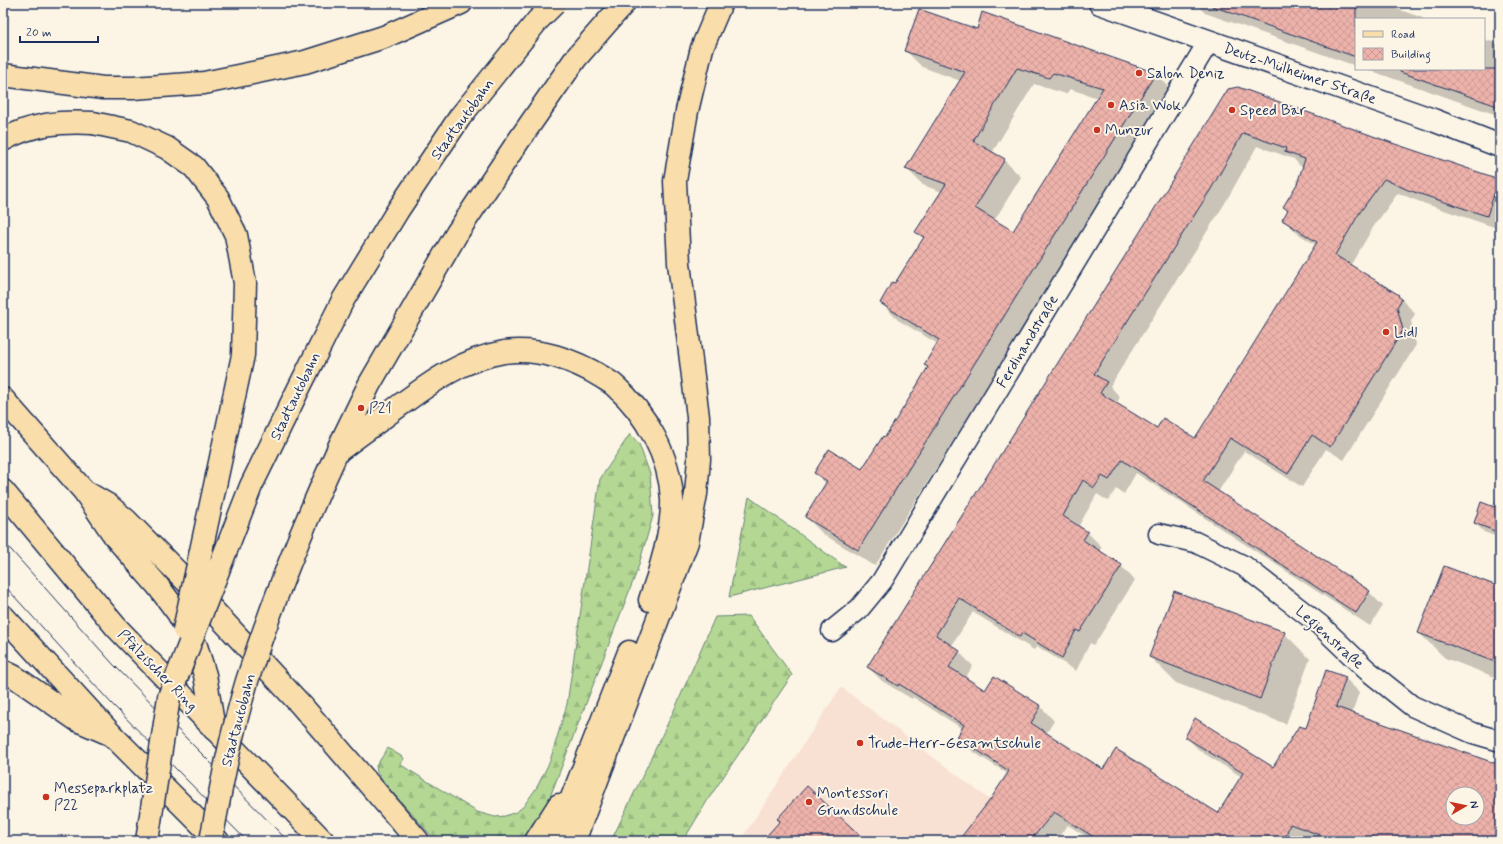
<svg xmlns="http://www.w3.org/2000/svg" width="1503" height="844" viewBox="0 0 1503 844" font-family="Mynerve,sans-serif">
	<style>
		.built { fill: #f8e1d3 }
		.forest { fill: url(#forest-firs); stroke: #688478 }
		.shadow { fill: #0003; fill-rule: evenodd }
		.building { fill: url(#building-cross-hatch); stroke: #1b2f5e; fill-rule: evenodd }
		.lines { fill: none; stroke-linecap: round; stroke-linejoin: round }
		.street-casing { stroke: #1b2f5e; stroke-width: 23 }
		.secondary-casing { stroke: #1b2f5e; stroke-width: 25 }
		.primary-casing { stroke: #1b2f5e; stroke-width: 25 }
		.highway-casing { stroke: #1b2f5e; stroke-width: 25 }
		.street { stroke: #fcf5e5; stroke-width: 20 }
		.secondary { stroke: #fcf5e5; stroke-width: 22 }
		.primary { stroke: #f9deab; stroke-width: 22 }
		.highway { stroke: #f9deab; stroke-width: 22 }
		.tram { stroke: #1b2f5e; stroke-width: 1 }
		.highway-bridge-casing { stroke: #1b2f5e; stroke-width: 25; stroke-linecap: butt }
		.highway-bridge { stroke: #f9deab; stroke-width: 22 }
		.poi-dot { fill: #c8321e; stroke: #fcf5e5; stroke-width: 1.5 }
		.labels { text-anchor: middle; stroke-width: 4; stroke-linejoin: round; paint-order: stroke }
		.poi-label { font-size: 15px; fill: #1b2f5e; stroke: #fcf5e5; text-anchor: start }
		.street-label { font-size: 15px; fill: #1b2f5e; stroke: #fcf5e5 }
	</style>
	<defs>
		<pattern id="forest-firs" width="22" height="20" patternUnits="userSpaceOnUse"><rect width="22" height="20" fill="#b4d893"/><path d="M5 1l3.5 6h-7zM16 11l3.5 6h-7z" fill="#9aba81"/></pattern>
		<pattern id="building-cross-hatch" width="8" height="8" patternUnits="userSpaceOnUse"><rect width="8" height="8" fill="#edb2aa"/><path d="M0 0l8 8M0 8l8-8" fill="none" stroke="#cb9995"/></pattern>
	</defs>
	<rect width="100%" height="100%" fill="#fcf5e5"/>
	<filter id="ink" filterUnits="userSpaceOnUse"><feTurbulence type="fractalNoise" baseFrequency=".025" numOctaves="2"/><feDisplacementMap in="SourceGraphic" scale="8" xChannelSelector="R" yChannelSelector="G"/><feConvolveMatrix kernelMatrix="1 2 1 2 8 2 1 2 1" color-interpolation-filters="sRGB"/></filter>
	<g filter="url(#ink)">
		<!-- built -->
		<path class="built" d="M841,687L1044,841H740Z"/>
		<!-- forest -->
		<path class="forest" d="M630,434L639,444L650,474L653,516L637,571L543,815L532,830L520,841H436L386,785L377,772L376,766L388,748L404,758L401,765L477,812L495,817L505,816L516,812L523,807L537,787L550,761L567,704L600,479Z
			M749,497L845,567H846L729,597Z
			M749,616L792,675L709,798L683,841H611L677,704L715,617Z"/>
		<!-- shadow -->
		<path class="shadow" d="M1195,3H1380L1426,19H1356V66L1205,13Z
			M983,13L1156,74L1172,91L875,566L823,534L806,517L826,484L816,473L862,470L885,438L928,368L925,365L938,344L898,320L881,303L896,285L924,239L917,232L942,192L923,185L906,168L961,81L922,67L906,51L977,30ZM1034,84L1066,94L1070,89L1098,98L1013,233L994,221L1021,177L1004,160L992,153Z
			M1484,39L1500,45V116L1366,69H1484Z
			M1229,90L1394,145L1500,182V229L1423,203L1398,193L1374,226L1350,266L1398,296L1412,310L1415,314L1411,321L1416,345L1344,460L1326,449L1302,487L1244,451L1218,492L1369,592L1383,606L1370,626L1136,473L1124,494L1116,489L1108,501L1097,494L1078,527L1088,533L1102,547L1099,551L1121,566L1135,580L1094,645L1090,643L1076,671L1037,646L1034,650L973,612L951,647L959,652L973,666L965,678L986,692L994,677L1041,707L1054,721L1046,734L1104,771L1218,815L1242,777L1200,751L1186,737L1274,768L1306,729L1345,678L1359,692L1352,714L1500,766V841H1313L1304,838L1303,841H1093L1068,825L1055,841H961L1008,774L972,751L958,737L963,729L913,697L912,699L882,681L868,667ZM1257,146L1294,159L1300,166L1304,167L1298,184L1284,206L1289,211L1283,219L1297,233L1316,245L1196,439L1157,430L1116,404L1120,397L1110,386L1225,203ZM1453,794H1477V818H1453Z
			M1500,487V538L1484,532L1475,523L1493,507Z
			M1500,588V679L1445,658L1419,633Z
			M1284,633L1310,659L1286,724L1176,683L1150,657Z"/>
		<!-- building -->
		<path class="building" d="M1212,3H1356V57L1212,6Z
			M919,9L977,29L982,12L1156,73L858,550L805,517L827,481L814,473L829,449L862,469L883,436L885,437L907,402L928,367L924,365L939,340L880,303L892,282L895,283L924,237L915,232L946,184L905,169L965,72L904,51ZM1017,68L1049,78L1053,73L1103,88L1013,231L975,208L1005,159L973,141Z
			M1400,69H1500V107L1400,72Z
			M1238,87L1395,144L1499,179L1487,216L1408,190L1384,179L1360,212L1335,255L1399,295L1398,296L1402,299L1397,307L1403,330L1330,447L1312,435L1288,474L1230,438L1203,481L1370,591L1356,613L1122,460L1109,480L1102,476L1094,488L1083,480L1063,516L1088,532L1083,540L1122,565L1080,632L1076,630L1062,658L1022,633L1020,637L959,598L936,635L960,651L949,667L985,690L994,676L1041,706L1031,723L1103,769L1116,749L1218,813L1243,773L1185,737L1195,718L1273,767L1299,726L1306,728L1326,670L1346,677L1336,707L1500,765V841H1336L1290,824L1284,841H1100L1054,812L1030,841H958L990,800L1009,771L957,737L964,725L899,684L898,686L867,667L1150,216L1228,89ZM1243,133L1286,148L1285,152L1305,159L1297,184L1283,207L1288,210L1282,220L1317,242L1195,438L1163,418L1157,428L1100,393L1107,382L1094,374L1211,189ZM1453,794H1477V818H1453Z
			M1481,502L1500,509V533L1474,523Z
			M1444,566L1500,587V664L1418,633Z
			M1174,591L1285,632L1260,699L1149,657Z
			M807,786L866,841H762L780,821L777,819Z"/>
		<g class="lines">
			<!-- street casing -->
			<g class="street-casing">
				<path id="street" d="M1159,534L1195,542L1244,566L1320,625L1367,670L1412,706L1473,733L1500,741
					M832,631L859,609L882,581L1209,41"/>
			</g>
			<!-- secondary casing -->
			<g class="secondary-casing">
				<path id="secondary" d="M1100,3L1433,120L1500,146"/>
			</g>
			<!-- primary casing -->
			<g class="primary-casing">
				<path id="primary" d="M3,491L116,627L323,841
					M3,616L112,735L218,841"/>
			</g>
			<!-- highway casing -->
			<g class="highway-casing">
				<path id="highway" d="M3,75L103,88H133L204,83L305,62L384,37L461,3
					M3,140C31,124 61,121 93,123
					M3,399L84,491L116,538L157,585L178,613L196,646L205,675L214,729
					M338,449L369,385L457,233L517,143L576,58L624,3
					M337,452C354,439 371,427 388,414C425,387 458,360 504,352C538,347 574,360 602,377C606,380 611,382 615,386C646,413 670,457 672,499C673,528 660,573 650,600
					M84,491L108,505L126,520L186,581L301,705L418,841
					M3,671L15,677L77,720L112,735
					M536,841L559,805
					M555,841L629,652
					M574,841L687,542L696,494L699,459L698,417L679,263L675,181L687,111L702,48L721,3"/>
			</g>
			<!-- street -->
			<use href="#street" class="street"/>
			<!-- secondary -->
			<use href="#secondary" class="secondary"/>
			<!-- primary -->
			<use href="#primary" class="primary"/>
			<!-- highway -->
			<use href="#highway" class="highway"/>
			<!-- tram -->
			<path class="tram" d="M3,541L113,664L288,841
				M3,584L111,703L247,841"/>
			<!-- highway-bridge casing -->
			<g class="highway-bridge-casing">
				<path id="highway-bridge" d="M93,123L131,131L167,148L194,167L218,198L236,235L245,283L243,355L184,630
					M147,841L169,697L251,486L298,390L343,300L398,210L460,117L538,20L555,3
					M211,841C221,787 231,734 247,681C272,603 303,526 337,452"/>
			</g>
			<!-- highway-bridge -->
			<use href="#highway-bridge" class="highway-bridge"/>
		</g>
	</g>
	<!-- markers -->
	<g class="poi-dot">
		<circle cx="1139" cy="73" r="4"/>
		<circle cx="1111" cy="105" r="4"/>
		<circle cx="1232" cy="110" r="4"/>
		<circle cx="1097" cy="130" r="4"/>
		<circle cx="1386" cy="332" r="4"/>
		<circle cx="361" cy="408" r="4"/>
		<circle cx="860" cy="743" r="4"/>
		<circle cx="46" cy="797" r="4"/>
		<circle cx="809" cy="802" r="4"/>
	</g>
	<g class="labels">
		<!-- poi labels -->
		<g class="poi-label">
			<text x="1147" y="78">Salon Deniz</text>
			<text x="1119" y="110">Asia Wok</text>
			<text x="1240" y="115">Speed Bar</text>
			<text x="1105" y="135">Munzur</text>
			<text x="1394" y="337">Lidl</text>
			<text x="369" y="413">P21</text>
			<text x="868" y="748">Trude-Herr-Gesamtschule</text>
			<text x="54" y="793">Messeparkplatz<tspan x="54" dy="17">P22</tspan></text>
			<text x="817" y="798">Montessori<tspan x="817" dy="17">Grundschule</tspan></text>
		</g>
		<!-- street labels -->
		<g class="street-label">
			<text transform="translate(1300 73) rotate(19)" y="5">Deutz-Mülheimer Straße</text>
			<text transform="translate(462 119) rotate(-54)" y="5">Stadtautobahn</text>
			<text transform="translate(1027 341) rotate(-59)" y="5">Ferdinandstraße</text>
			<text transform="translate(295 396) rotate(-64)" y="5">Stadtautobahn</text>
			<text transform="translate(1330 637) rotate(42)" y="5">Legienstraße</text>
			<text transform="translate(158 670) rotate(46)" y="5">Pfälzischer Ring</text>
			<text transform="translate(238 720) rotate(-75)" y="5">Stadtautobahn</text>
		</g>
	</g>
	<!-- margin -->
	<rect width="1503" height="844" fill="none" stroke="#fcf5e5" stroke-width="16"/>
	<rect x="8" y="8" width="1487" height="828" fill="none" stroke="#1b2f5e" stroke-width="1.5" filter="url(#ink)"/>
	<!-- legend -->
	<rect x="1355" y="18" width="130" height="52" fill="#fcf5e5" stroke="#a2a6af"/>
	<rect x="1363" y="31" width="20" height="6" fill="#f9deab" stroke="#a2a6af"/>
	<text x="1391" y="38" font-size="12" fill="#1b2f5e">Road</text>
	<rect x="1363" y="48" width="20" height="12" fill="url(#building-cross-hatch)" stroke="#a2a6af"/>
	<text x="1391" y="58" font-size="12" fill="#1b2f5e">Building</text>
	<!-- north arrow -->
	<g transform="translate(1465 806) rotate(81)"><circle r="19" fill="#fcf5e5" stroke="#a2a6af"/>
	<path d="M0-3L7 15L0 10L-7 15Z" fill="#c8321e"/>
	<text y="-6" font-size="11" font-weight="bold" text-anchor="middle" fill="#1b2f5e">N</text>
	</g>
	<!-- scale -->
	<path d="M20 36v6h78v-6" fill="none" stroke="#1b2f5e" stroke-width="2"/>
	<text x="26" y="36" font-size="12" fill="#1b2f5e" stroke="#fcf5e5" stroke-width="3" paint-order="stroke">20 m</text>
</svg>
